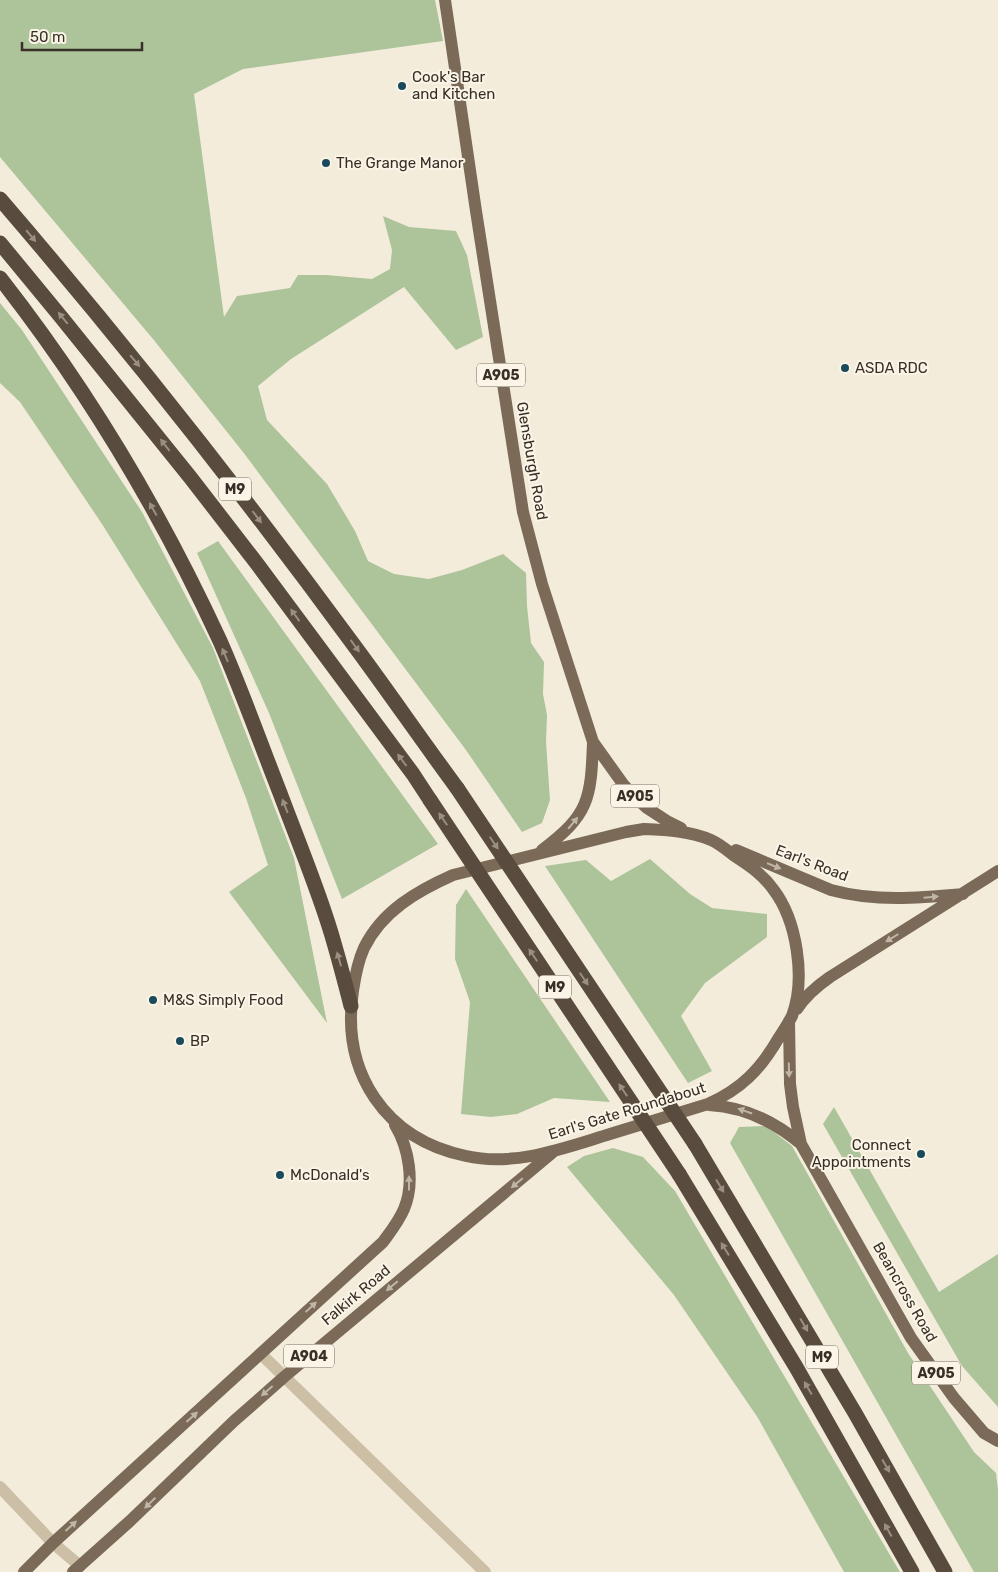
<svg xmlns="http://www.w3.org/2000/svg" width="998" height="1572" viewBox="0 0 998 1572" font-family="Rubik,sans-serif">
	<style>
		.green { fill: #adc39a }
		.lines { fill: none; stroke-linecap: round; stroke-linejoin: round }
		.street { stroke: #ccbfa6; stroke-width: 12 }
		.primary { stroke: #7a6a57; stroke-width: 12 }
		.highway { stroke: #594c3e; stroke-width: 15 }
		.highway-bridge { stroke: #594c3e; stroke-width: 15 }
		.oneway { fill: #999082 }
		.oneway2 { fill: #c0b6a6 }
		.poi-dot { fill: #1a4a5b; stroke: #faf5e7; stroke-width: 2 }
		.labels { text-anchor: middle; stroke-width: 4; stroke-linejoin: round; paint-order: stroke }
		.shield { fill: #faf5e7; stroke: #726b61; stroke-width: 1 }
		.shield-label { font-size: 14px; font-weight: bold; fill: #383027 }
		.poi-label { font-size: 15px; fill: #383027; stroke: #faf5e7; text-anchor: start }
		.street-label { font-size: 15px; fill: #383027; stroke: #faf5e7 }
	</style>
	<rect width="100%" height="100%" fill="#f3ecdb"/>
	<!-- green -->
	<path class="green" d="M0,0H435L443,41L243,69L194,94L224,317L237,296L290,288L298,275H326L372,279L390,269L392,250L383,216L409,227L456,231L467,255L483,337L456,350L404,287L291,359L258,386L267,420L327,484L355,531L368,561L394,574L429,579L462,570L503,554L526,573L527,606L531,643L544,662L543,694L547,715L546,742L550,800L542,823L522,832L466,750L243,452L153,339L0,157Z
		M0,303L22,330L142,512L213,648L294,858L327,1023L229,892L268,865L246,798L200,681L102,524L20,402L0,383Z
		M218,541L438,844L342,899L269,713L197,553Z
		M650,859L690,894L712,908L767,914V937L705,983L681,1016L712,1071L688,1083L545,866L586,860L611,881Z
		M466,889L610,1102L554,1098L517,1114L491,1117L461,1114L470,1002L455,959L456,905Z
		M834,1107L939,1292L998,1254V1407L962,1366L823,1124Z
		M766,1126L792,1146L908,1353L974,1452L996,1473L998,1490V1572H974L730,1143L739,1127Z
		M613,1148L643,1157L675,1191L900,1572H844L758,1418L674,1295L567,1167L584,1156Z"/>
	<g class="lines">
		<!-- street -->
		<path class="street" d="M261,1354L485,1572
			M0,1487L53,1543L80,1566"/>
		<!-- primary -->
		<path class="primary" d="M445,0L476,211L523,512L542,584L593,742L623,784L635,797L647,808L667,821L681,828
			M644,829C667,830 690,831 711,840C720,844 728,851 736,857C750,866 763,875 773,889C797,920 806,979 792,1016C788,1024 783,1031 778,1039C760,1070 741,1089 708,1104C675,1114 643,1124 610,1134C564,1148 515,1167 466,1156C385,1139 341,1073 353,991C355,977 358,961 364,948C382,911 417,891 453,875L626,832Z
			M542,850C589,815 591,799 593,742
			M736,850L831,890C875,902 919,898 963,894
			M797,1009C806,995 817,986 830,977L998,871
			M789,1021L790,1084L793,1107L801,1144L911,1338L954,1398L984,1433L998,1441
			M709,1105C745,1107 774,1121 801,1144
			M24,1572L53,1543L383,1242C391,1231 399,1221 404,1209C415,1183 409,1148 395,1125
			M73,1572L130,1521L234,1421L284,1377L552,1153"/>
		<!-- highway -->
		<path class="highway" d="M0,199C124,343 243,494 356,648C390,694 423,742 457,788
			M0,243L61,317L190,477L258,565L413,774L430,800
			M0,278C87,389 161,513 220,641C242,691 260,742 280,793C296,836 314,879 328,923C337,951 344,979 351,1006
			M695,1144L855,1413L945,1572
			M679,1174L796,1367L912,1572"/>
		<!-- highway-bridge -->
		<path class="highway-bridge" d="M457,788L695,1144
			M430,800L679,1174"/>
	</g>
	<!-- one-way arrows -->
	<defs><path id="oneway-solid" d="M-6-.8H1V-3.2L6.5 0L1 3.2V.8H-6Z" transform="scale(1.25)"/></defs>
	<g class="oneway">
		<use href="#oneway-solid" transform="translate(31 236) rotate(50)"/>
		<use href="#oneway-solid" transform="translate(63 318) rotate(-129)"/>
		<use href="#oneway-solid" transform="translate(135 361) rotate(50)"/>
		<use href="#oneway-solid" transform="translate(165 445) rotate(-128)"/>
		<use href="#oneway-solid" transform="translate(153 509) rotate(-119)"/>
		<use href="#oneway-solid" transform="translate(257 517) rotate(53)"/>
		<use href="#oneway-solid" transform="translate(295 615) rotate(-126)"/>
		<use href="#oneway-solid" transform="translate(355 646) rotate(54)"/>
		<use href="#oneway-solid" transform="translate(225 655) rotate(-113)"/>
		<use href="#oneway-solid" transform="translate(402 760) rotate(-127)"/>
		<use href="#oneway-solid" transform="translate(285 806) rotate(-111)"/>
		<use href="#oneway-solid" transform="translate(443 819) rotate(-124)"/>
		<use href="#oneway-solid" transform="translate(494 843) rotate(56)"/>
		<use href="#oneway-solid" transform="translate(533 955) rotate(-124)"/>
		<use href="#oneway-solid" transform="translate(339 959) rotate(-106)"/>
		<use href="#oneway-solid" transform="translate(584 979) rotate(56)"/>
		<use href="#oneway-solid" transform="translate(623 1090) rotate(-124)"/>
		<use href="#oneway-solid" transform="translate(720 1186) rotate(59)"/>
		<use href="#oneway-solid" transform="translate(725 1249) rotate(-122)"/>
		<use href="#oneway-solid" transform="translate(804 1325) rotate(60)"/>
		<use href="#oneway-solid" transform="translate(808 1388) rotate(-120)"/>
		<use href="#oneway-solid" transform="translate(886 1466) rotate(60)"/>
		<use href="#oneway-solid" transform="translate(888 1530) rotate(-119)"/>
	</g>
	<g class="oneway2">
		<use href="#oneway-solid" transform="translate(573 823) rotate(-50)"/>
		<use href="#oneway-solid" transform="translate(774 866) rotate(22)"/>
		<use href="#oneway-solid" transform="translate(931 897) rotate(-5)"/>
		<use href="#oneway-solid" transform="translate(892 938) rotate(148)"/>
		<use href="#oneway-solid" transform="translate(789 1070) rotate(88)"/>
		<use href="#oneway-solid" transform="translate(745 1111) rotate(-161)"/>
		<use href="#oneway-solid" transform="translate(409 1183) rotate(-90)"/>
		<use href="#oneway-solid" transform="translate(517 1183) rotate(140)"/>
		<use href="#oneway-solid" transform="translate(392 1286) rotate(140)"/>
		<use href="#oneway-solid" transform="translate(311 1307) rotate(-43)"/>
		<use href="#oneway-solid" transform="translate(267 1391) rotate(139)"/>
		<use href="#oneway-solid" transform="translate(192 1417) rotate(-42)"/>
		<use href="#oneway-solid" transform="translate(150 1503) rotate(136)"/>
		<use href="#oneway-solid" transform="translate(71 1526) rotate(-42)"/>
	</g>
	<!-- markers -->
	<g class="poi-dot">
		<circle cx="402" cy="86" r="5"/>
		<circle cx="326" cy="163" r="5"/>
		<circle cx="845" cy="368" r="5"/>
		<circle cx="153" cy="1000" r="5"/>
		<circle cx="180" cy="1041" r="5"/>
		<circle cx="921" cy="1154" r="5"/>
		<circle cx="280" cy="1175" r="5"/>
	</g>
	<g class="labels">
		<!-- shield labels -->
		<g class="shield">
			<rect x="477" y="363.5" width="48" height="23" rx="4"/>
			<rect x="219" y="477.5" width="32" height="23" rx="4"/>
			<rect x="611" y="784.5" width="48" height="23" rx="4"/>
			<rect x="539" y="975.5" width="32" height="23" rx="4"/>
			<rect x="284" y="1344.5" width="50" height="23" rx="4"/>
			<rect x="806" y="1345.5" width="32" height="23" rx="4"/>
			<rect x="912" y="1361.5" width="48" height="23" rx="4"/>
		</g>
		<g class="shield-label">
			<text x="501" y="380">A905</text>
			<text x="235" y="494">M9</text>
			<text x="635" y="801">A905</text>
			<text x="555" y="992">M9</text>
			<text x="309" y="1361">A904</text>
			<text x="822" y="1362">M9</text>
			<text x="936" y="1378">A905</text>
		</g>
		<!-- poi labels -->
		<g class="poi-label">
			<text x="412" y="82">Cook's Bar<tspan x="412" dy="17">and Kitchen</tspan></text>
			<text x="336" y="168">The Grange Manor</text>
			<text x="855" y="373">ASDA RDC</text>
			<text x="163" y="1005">M&amp;S Simply Food</text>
			<text x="190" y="1046">BP</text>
			<text x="911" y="1150" text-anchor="end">Connect<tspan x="911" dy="17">Appointments</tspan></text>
			<text x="290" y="1180">McDonald's</text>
		</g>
		<!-- street labels -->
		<g class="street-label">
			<text transform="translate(532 461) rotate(80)" y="5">Glensburgh Road</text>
			<text transform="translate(812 863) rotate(21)" y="5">Earl's Road</text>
			<text transform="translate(627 1111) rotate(-17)" y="5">Earl's Gate Roundabout</text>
			<text transform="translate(905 1292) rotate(60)" y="5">Beancross Road</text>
			<text transform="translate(356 1295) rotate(-40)" y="5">Falkirk Road</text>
		</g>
	</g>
	<!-- scale -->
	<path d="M22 42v8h120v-8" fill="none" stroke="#383027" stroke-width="2.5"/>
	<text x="30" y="42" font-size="15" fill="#383027" stroke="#faf5e7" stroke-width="4" paint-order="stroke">50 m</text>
</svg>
